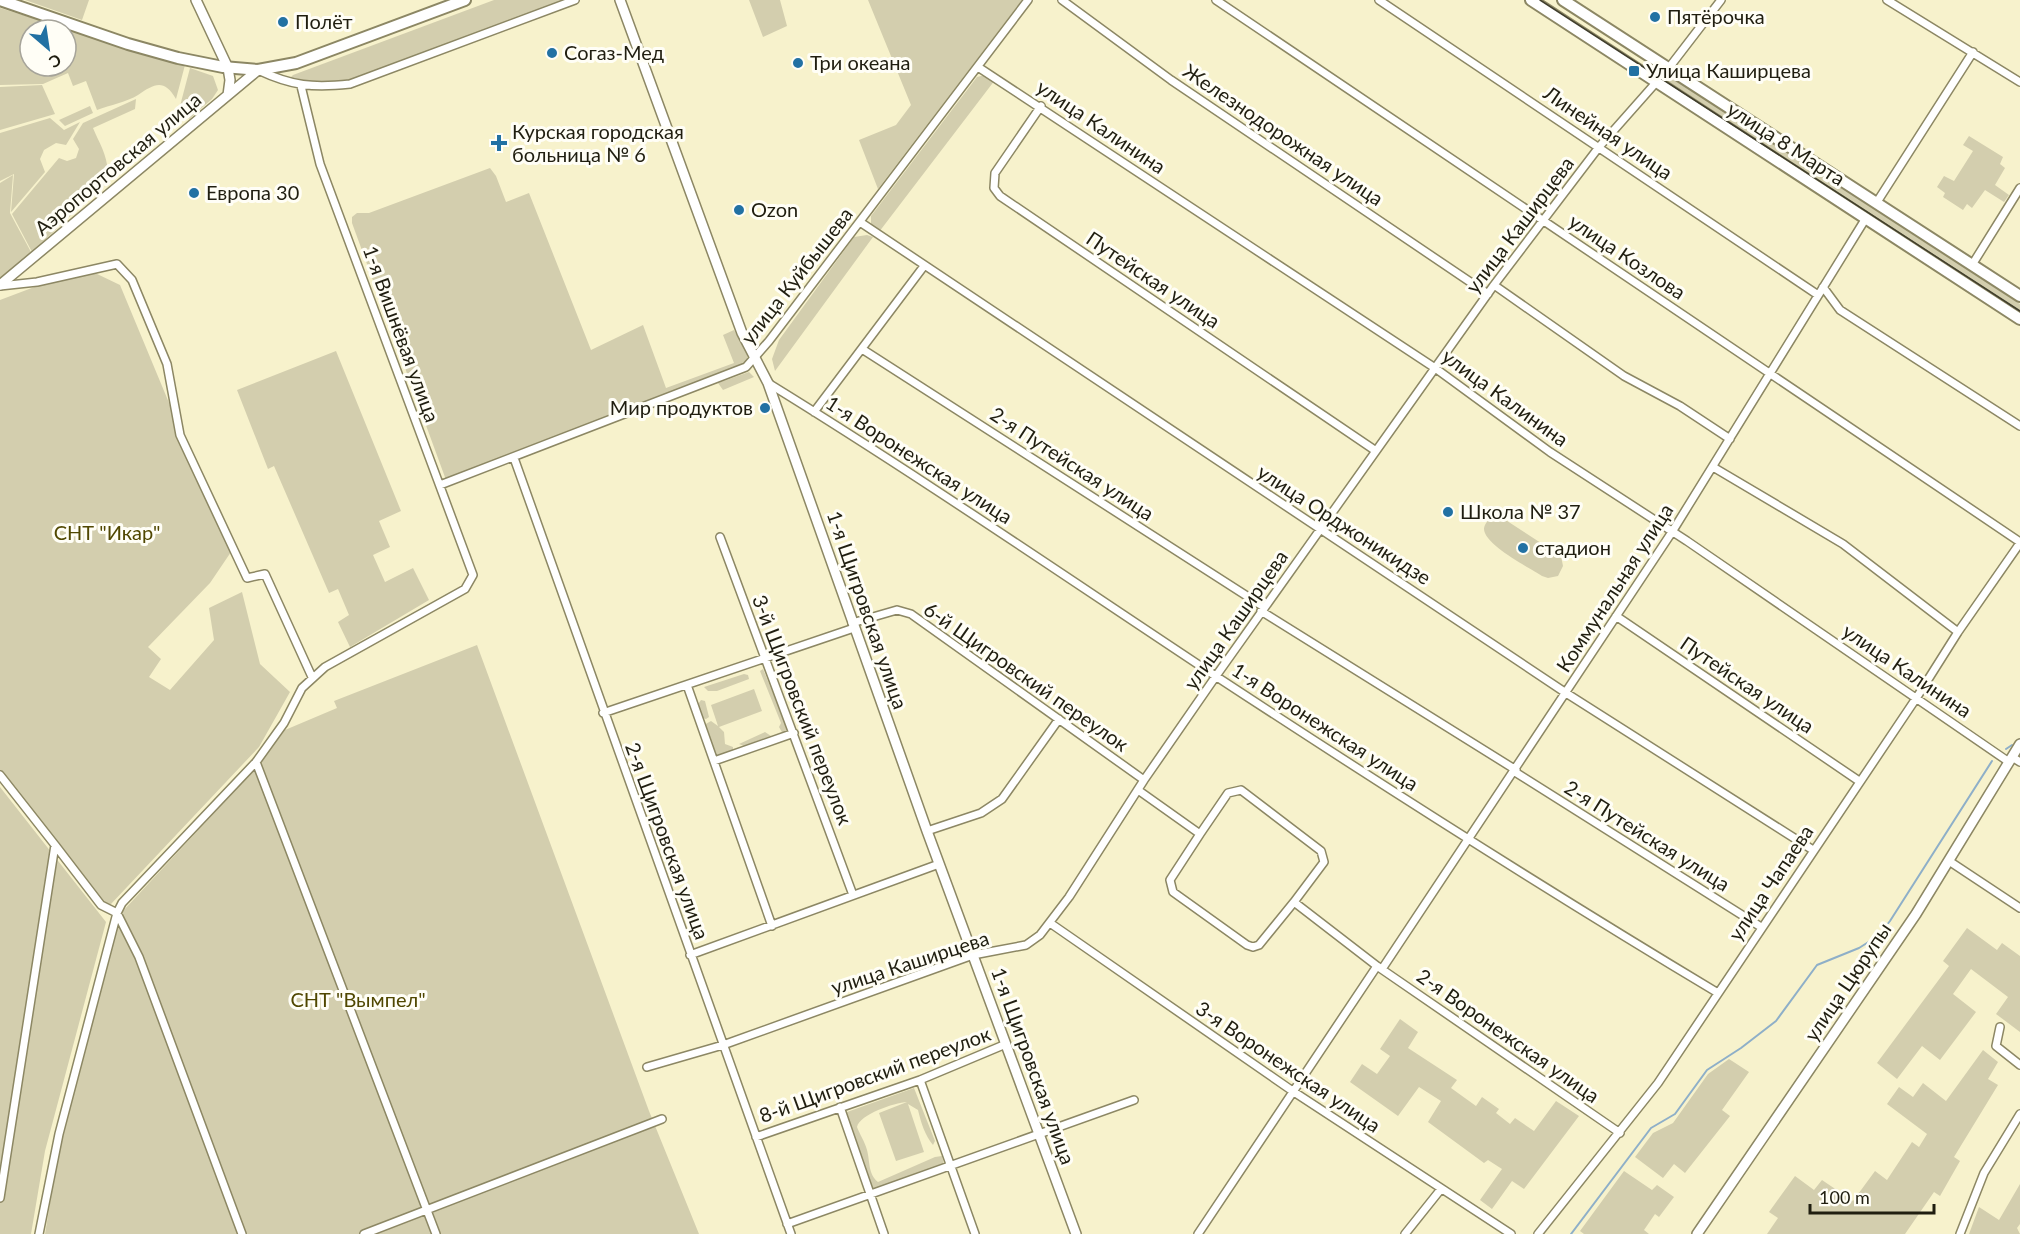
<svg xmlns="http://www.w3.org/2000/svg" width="2020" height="1234" viewBox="0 0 2020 1234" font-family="Lato,sans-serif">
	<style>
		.green { fill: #d3ceae; fill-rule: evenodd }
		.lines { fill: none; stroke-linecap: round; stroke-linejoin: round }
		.stream { stroke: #8eafc8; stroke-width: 2 }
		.street-casing { stroke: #8c8764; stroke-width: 10 }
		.secondary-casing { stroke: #8c8764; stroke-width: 12 }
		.primary-casing { stroke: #8c8764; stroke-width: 14 }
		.street { stroke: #fff; stroke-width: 7 }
		.secondary { stroke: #fff; stroke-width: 9 }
		.primary { stroke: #fff; stroke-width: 10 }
		.tram { stroke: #403e2c; stroke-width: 1.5 }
		.poi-dot { fill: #2271a3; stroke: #fffef6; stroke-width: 2 }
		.labels { text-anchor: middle; stroke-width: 6; stroke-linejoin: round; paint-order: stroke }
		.poi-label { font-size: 20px; fill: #201e10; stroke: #fffef6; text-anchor: start }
		.street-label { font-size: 20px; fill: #201e10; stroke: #fffef6 }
		.park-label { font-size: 20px; fill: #504701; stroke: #fffef6 }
	</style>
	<rect width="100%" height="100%" fill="#f7f2cc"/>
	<!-- green -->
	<path class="green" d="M25,0H89L82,20Z
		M494,0H563L344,83L330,84L289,79L293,75Z
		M749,0H780L787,26L763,37Z
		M868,0H1022L878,189L859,140L896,125L911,105Z
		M0,8L185,65L176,99C164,78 154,84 138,95C127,102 110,105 97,110L86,81L73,86L68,73L43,84L0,85ZM30,30H66V66H30Z
		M190,68L213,76L218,90L212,99L189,119L180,106Z
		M985,75L995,80L879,232L871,225V216L977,77Z
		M1671,76L2020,304V312L1667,82Z
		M42,85L55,114L0,130V87Z
		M136,99L135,109L93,128C100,145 113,164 105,183L32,252L12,214L59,158L67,161L76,158L79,149L73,139L83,123Z
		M90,106L93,113L65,126L59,120Z
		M50,118L64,130L80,122L66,145L56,143L44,150L40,159L45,172L11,212L14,174L0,181V133Z
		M1969,136L2003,157L2000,164L2005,168L1995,185L2009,195L2004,202L1985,190L1972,208L1967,204L1963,210L1943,197L1945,193L1937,187L1944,176L1954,181L1973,151L1963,145Z
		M490,168L496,176L506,202L529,193L591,350L643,325L666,388L734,363L723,335L734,330L748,355L746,363L446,480L352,223V217L357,213H369Z
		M13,175L10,213L31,252L0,279V183Z
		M867,235L873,237L775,371L772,359L779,340L854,237Z
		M95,273L120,285L231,552L210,583L148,647L161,659L149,677L170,690L214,640L209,608L242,592L260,664L290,692L259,747L111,904L105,905L0,771V300L37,286Z
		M336,351L401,511L379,521L390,547L373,555L385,582L413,568L429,600L350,647L338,622L349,615L338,589L329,593L274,466L268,469L237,390Z
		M749,372L754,377L723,390L718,383Z
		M1501,517L1561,556L1563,566L1558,576L1548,578L1542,576C1530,568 1476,541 1485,525C1488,518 1495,517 1501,517Z
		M477,645L649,1111L699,1234H45L59,1148L112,937L122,912L257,767L285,730L337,708L334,701Z
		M763,669L788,730L787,734H783L779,727L781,723L760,671Z
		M744,674L748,675L749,679L717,691H708L704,687Z
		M754,689L762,711L719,727L724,732L725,744L733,747V753L718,758L714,755L704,725L711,721L718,726L711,705Z
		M701,700L705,701L709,717L706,719L701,718L696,707Z
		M765,732L771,736L744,746L739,744Z
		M0,787L106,922L45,1151L31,1234H0Z
		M1967,928L1997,950L2002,943L2020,956V1032L1996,1014L2008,997L1971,969L1953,994L1976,1012L1940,1060L1922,1046L1897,1079L1877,1063L1949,966L1943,961Z
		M1400,1019L1418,1032L1408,1048L1457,1080L1451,1088L1476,1106L1482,1097L1499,1109L1496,1113L1510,1124L1515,1118L1534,1131L1556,1101L1579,1116L1524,1189L1512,1181L1492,1209L1480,1200L1502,1169L1488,1160L1484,1163L1428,1122L1441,1101L1419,1087L1398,1116L1350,1082L1362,1064L1377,1074L1390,1056L1380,1049Z
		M1983,1050L1998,1062L1988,1079L1998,1085L1954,1157L1960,1161L1940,1196L1934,1192L1905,1234H1767L1778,1218L1769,1212L1795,1176L1814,1190L1822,1180L1853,1201L1875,1171L1887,1180L1912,1142L1919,1147L1927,1134L1887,1104L1899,1087L1913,1097L1923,1083L1946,1101Z
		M1729,1059L1749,1072L1722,1110L1730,1116L1685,1173L1674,1164L1663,1178L1635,1157L1653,1133L1673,1123L1708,1074Z
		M914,1088L935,1141L933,1145C925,1135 921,1123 918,1110L908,1104L924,1152L896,1161L879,1113L907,1102C894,1103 860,1114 857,1127C860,1135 865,1142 867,1150C870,1161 868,1174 878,1182L935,1157L942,1156L944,1164L875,1190L870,1187L846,1116L847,1112Z
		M1624,1171L1652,1190L1657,1185L1674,1197L1659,1217L1655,1214L1644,1230L1649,1234H1584L1580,1231Z
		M2020,1184V1224L2017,1228L2020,1234H1969L1979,1207L1999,1220Z"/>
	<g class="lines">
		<!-- stream -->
		<path class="stream" d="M2006,749L2012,745
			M1571,1234L1651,1128L1675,1114L1707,1070L1741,1048L1776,1021L1817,965L1859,948L1878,936L1890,921L1992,761"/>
		<!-- street casing -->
		<g class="street-casing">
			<path id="street" d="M1062,0L1171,80L1488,294
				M1216,0L2020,542
				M1379,0L1818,295
				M1887,0L2020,82
				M978,67L1435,368L1550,452L1687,541L2009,762
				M258,70C292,86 313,88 350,84L575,0
				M1041,106L995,173L994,188L1000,196L1376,451
				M1877,202L1973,52
				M860,222L1566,693L1813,850
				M1972,265L2020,188
				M1494,285L1624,376L1680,406L1730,439
				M0,286L37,282L117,264L132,280L167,364L180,435L247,578L265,574L312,677
				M1823,287L1840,310L2020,426
				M862,349L1264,607
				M768,383C919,476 1066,577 1214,675C1380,784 1548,891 1718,993
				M814,412L924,266
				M514,458L791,1234
				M1713,467L1843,544L1958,632
				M440,485L746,367L769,341L1028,0
				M720,537L853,895
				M1261,611L1516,770
				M1616,616L1859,781
				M852,623L897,610L911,614L1144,780
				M687,685L772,926
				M603,713L854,628
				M2012,757L2020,762
				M714,761L794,733
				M256,762L436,1234
				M1515,772L1761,927
				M0,775L55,845L0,1198
				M1138,790L1200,834L1228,793L1241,790L1321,851L1324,862L1294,902
				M927,831L981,813L1002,799L1059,719
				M1200,834L1170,880L1173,892L1247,945L1253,947L1259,945L1294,902L1377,966L1620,1133
				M55,845L101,905L117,913L139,957L242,1234
				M1949,861L2020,908
				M1050,923L1294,1092L1511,1234
				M690,955L939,864
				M1382,969L1672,532L1866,218
				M2000,1027L1996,1046L2020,1065
				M647,1067L723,1045L973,955L1026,945L1040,935L1069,897L1144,780L1216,676L1494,285L1599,147L1668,69L1721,0
				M920,1080L975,1234
				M840,1107L884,1234
				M756,1137L920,1080L1006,1044
				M787,1224L1134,1100
				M39,1234L59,1134L117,913L122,903L256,762L284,723L302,688L325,667L465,589L473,575L320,164L301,86
				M364,1234L662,1119
				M1198,1234L1377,966
				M1405,1234L1441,1189
				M1538,1234L1658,1083L1917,697L1958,632L2020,543
				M1960,1234L1984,1173L2020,1114"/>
		</g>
		<!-- secondary casing -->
		<g class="secondary-casing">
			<path id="secondary" d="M196,0L228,68L230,80L228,95
				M620,0L742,333L768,383L927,831L1076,1234
				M0,285L258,70
				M1697,1234L1916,914L2020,744"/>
		</g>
		<!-- primary casing -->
		<g class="primary-casing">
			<path id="primary" d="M0,0L128,44L178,58L223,67L258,70L296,63L465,0
				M1531,0L2020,319
				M1563,0L2020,296"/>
		</g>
		<!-- street -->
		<use href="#street" class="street"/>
		<!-- secondary -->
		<use href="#secondary" class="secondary"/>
		<!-- primary -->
		<use href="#primary" class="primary"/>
		<!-- tram -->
		<path class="tram" d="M1540,0L2020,311"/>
	</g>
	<!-- markers -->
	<g class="poi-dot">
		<circle cx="1655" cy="17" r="6"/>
		<circle cx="283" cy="22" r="6"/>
		<circle cx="552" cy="53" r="6"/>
		<circle cx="798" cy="63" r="6"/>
		<rect x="1628" y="65" width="12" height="12" rx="3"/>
		<path d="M496 134h6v6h6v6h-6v6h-6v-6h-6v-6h6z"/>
		<circle cx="194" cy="193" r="6"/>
		<circle cx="739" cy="210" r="6"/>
		<circle cx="765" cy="408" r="6"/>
		<circle cx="1448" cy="512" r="6"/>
		<circle cx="1523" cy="548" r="6"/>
	</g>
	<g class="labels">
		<!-- poi labels -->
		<g class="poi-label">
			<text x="1667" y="24">Пятёрочка</text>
			<text x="295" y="29">Полёт</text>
			<text x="564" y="60">Согаз-Мед</text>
			<text x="810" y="70">Три океана</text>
			<text x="1646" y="78">Улица Каширцева</text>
			<text x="512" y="139">Курская городская<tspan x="512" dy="23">больница № 6</tspan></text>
			<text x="206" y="200">Европа 30</text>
			<text x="751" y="217">Ozon</text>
			<text x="753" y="415" text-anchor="end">Мир продуктов</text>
			<text x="1460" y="519">Школа № 37</text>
			<text x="1535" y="555">стадион</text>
		</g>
		<!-- street labels -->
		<g class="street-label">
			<text transform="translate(1101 127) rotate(34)" y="7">улица Калинина</text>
			<text transform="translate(1608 133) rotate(34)" y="7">Линейная улица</text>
			<text transform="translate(1283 135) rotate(34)" y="7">Железнодорожная улица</text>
			<text transform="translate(1786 144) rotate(33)" y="7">улица 8 Марта</text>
			<text transform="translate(118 164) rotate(-40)" y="7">Аэропортовская улица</text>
			<text transform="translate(1520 225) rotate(-53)" y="7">улица Каширцева</text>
			<text transform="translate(1627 257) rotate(34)" y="7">улица Козлова</text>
			<text transform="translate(797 276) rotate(-52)" y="7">улица Куйбышева</text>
			<text transform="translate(1153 280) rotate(34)" y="7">Путейская улица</text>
			<text transform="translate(401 334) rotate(70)" y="7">1-я Вишнёвая улица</text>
			<text transform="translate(1505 398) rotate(36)" y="7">улица Калинина</text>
			<text transform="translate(919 460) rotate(33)" y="7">1-я Воронежская улица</text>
			<text transform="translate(1072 464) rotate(33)" y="7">2-я Путейская улица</text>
			<text transform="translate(1344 525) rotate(33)" y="7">улица Орджоникидзе</text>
			<text transform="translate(1615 588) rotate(-57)" y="7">Коммунальная улица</text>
			<text transform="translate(867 610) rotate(71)" y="7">1-я Щигровская улица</text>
			<text transform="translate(1236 620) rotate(-55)" y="7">улица Каширцева</text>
			<text transform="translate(1907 671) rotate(34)" y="7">улица Калинина</text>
			<text transform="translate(1026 677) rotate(35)" y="7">6-й Щигровский переулок</text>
			<text transform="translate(1747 685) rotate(34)" y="7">Путейская улица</text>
			<text transform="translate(802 710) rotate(69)" y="7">3-й Щигровский переулок</text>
			<text transform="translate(1325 727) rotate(33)" y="7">1-я Воронежская улица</text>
			<text transform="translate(1647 836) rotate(32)" y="7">2-я Путейская улица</text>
			<text transform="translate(667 841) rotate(70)" y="7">2-я Щигровская улица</text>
			<text transform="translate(1771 883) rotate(-56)" y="7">улица Чапаева</text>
			<text transform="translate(910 963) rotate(-18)" y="7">улица Каширцева</text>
			<text transform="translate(1848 982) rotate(-56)" y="7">улица Цюрупы</text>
			<text transform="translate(1508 1036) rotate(35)" y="7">2-я Воронежская улица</text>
			<text transform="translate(1033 1066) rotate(70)" y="7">1-я Щигровская улица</text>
			<text transform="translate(1288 1067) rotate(34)" y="7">3-я Воронежская улица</text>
			<text transform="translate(875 1075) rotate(-20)" y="7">8-й Щигровский переулок</text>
		</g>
		<!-- park labels -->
		<g class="park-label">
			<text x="107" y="540">СНТ "Икар"</text>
			<text x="358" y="1007">СНТ "Вымпел"</text>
		</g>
	</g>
	<!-- north arrow -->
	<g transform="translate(48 48) rotate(151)"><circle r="28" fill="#fffef6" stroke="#a6a49a" stroke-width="1.5"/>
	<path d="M0-4.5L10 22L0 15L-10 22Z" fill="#2271a3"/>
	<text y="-9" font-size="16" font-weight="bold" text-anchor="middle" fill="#201e10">С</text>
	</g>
	<!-- scale -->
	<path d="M1810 1204v9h124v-9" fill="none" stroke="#201e10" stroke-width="3"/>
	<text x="1819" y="1204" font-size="18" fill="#201e10" stroke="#fffef6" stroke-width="4.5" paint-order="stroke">100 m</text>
</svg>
